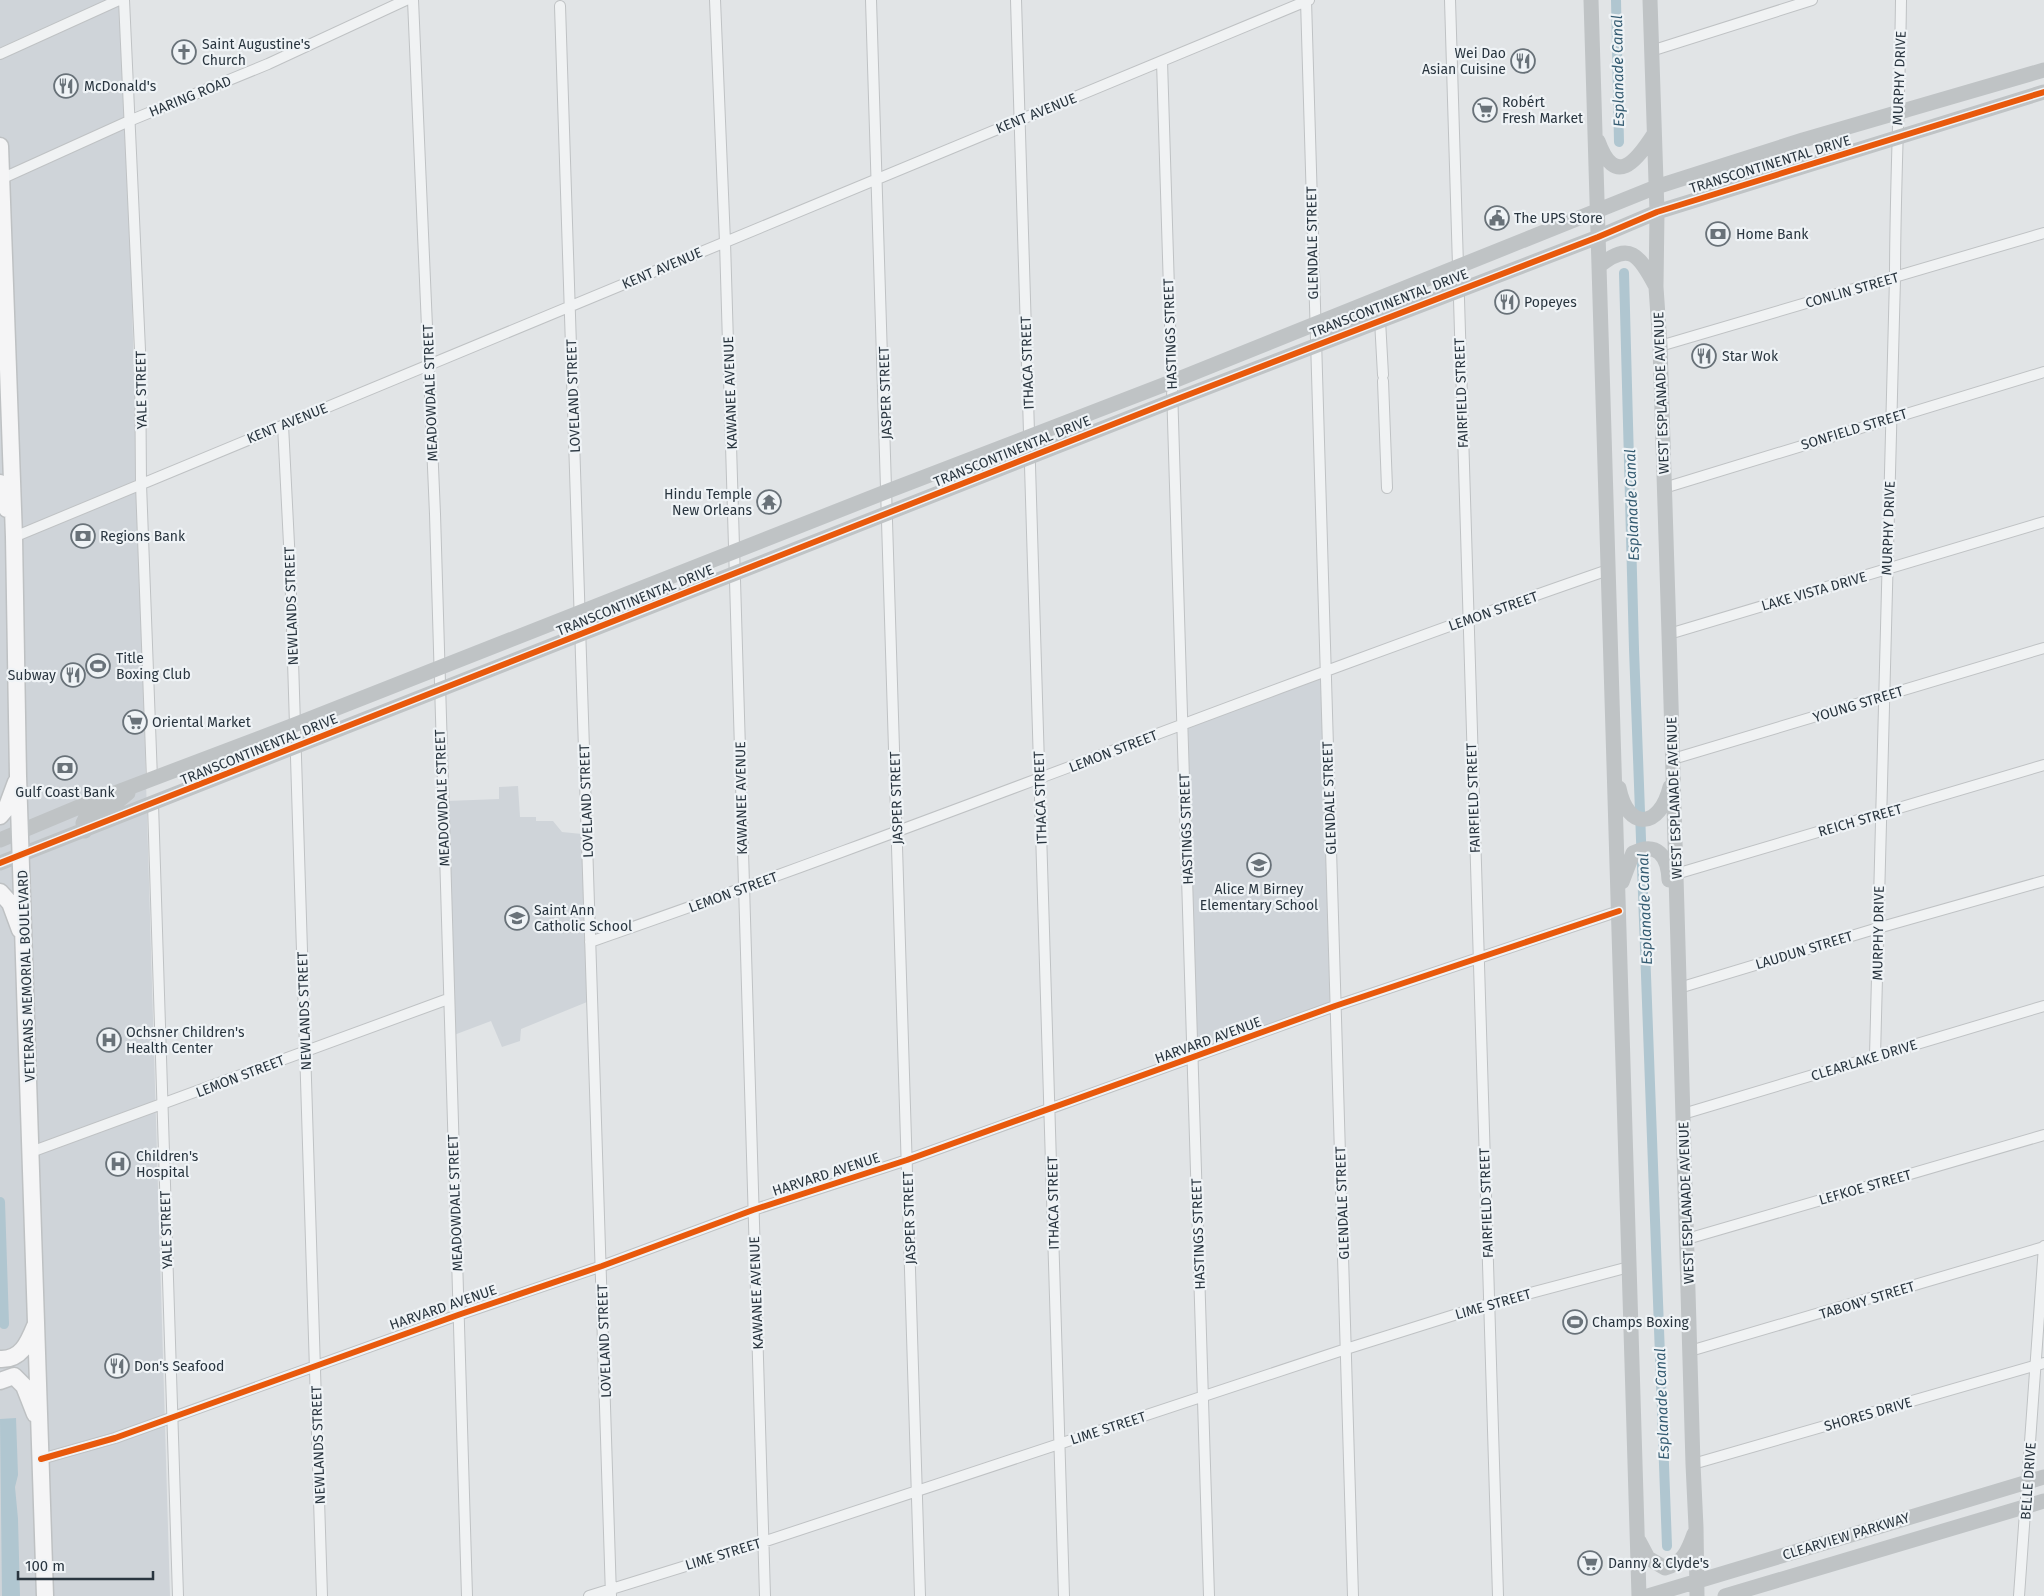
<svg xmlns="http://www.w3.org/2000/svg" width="2044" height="1596" viewBox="0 0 2044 1596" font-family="'Fira Sans',sans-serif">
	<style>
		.built { fill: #cfd4d9 }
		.water { fill: #b0c6d0 }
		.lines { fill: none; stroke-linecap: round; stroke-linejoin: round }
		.canal { stroke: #b0c6d0; stroke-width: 10 }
		.street-casing { stroke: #bfc2c4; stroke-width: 12 }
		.primary-casing { stroke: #bec1c3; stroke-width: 19 }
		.street { stroke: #f0f2f3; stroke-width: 10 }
		.secondary { stroke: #bfc3c5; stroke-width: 15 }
		.primary { stroke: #f5f5f6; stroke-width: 16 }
		.cycleway-casing { stroke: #eff3f6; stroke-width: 9 }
		.cycleway { stroke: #e8590c; stroke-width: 6 }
		.labels { text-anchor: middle; stroke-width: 4.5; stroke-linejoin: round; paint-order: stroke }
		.poi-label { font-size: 14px; fill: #29353f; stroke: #eff3f6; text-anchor: start }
		.street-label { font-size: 14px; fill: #29353f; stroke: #eff3f6 }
		.water-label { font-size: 15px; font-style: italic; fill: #345b71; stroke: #eff3f6 }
	</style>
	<rect width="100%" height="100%" fill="#e1e4e6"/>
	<!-- built -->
	<path class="built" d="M0,0H123L170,1596H0Z
		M1321,677L1330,1004L1197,1049L1188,726Z
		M518,786L520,817H536V821H553L562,832L582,834L587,1002L521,1029L520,1041L502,1047L491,1021L454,1035L447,801L499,799V787Z"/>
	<!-- water -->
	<path class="water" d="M16,1418L18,1475L15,1487L18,1519L20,1596H2L0,1419Z"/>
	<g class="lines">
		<!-- canal -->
		<path class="canal" d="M1616,0L1619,142
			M1624,273L1634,649L1667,1546
			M0,1202L4,1324"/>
		<!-- street casing -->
		<g class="street-casing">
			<path id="street" d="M124,0L140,350L141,484L152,779
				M413,0L435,514L467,1596
				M715,0L725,242L765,1596
				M871,0L920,1596
				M1016,0L1064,1596
				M1306,0L1353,1596
				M1450,0L1498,1596
				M560,6C578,536 594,1066 611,1596
				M1651,51L1812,0
				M0,54L119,0
				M1162,61L1209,1596
				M1,179L129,121L268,64L406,0
				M1380,320L1383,375
				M1660,346L2044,233
				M1383,381L1387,488
				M283,425L290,564L322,1596
				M1664,488L2044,372
				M14,537L1309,0
				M1669,634L2044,522
				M1673,759L2044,648
				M153,804L178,1596
				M1676,874L2044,765
				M590,942C931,824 1266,688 1608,570
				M1679,988L1878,928L2044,881
				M1875,1056L1895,278C1895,185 1900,93 1901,0
				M1683,1114L2044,1006
				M31,1152L448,999
				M1687,1239L2044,1135
				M1690,1351L2044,1247
				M41,1459L115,1438L458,1315L602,1266L753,1210L907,1160L1335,1006L1619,911
				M1693,1464L2044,1363
				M589,1596L763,1542L1346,1349L1489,1304L1629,1267
				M2019,1596L2044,1246"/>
		</g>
		<!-- primary casing -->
		<g class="primary-casing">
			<path id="primary" d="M0,146L14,537L18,776L45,1596
				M0,483L7,509
				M0,816L6,809L16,782
				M0,892L10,903L20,930
				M0,1359C21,1360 28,1343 35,1326
				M0,1381L14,1376L24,1386L35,1414"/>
		</g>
		<!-- street -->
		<use href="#street" class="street"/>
		<!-- secondary -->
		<path class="secondary" d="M1591,0L1639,1596
			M1650,0L1657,212L1656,287L1660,346L1669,634L1693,1464L1696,1527L1697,1596
			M1598,141C1615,188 1636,162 1654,134
			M1599,266C1630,241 1639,255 1655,285
			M1619,788C1628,832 1660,828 1670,787
			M85,831L83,823L85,819L111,807L128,793
			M0,840L86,804L294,725L888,491L1171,382L1656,187L1803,140L2044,70
			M0,863L1172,401L1598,237L1657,212L2044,92
			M1622,882L1633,853C1657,841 1668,856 1669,880
			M1639,1541L1648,1558L1665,1568C1683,1563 1688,1551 1694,1534
			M1648,1596L2044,1477
			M1725,1596L2044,1501"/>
		<!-- primary -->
		<use href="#primary" class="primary"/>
		<!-- cycleway casing -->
		<g class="cycleway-casing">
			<path id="cycleway" d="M0,863L1172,401L1598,237L1657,212L2044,92
				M41,1459L115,1438L458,1315L602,1266L753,1210L907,1160L1335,1006L1619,911"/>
		</g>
		<!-- cycleway -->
		<use href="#cycleway" class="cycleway"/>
	</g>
	<!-- icons -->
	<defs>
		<g id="church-ring" transform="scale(1.25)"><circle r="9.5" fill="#eff3f6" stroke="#697279" stroke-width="1.5"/><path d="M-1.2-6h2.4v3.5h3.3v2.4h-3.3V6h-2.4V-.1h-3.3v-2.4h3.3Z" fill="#697279"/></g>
		<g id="restaurant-ring" transform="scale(1.25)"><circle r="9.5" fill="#eff3f6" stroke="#697279" stroke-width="1.5"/><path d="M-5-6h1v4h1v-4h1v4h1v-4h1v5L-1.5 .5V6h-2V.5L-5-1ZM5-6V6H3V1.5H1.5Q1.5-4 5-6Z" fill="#697279"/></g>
		<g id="supermarket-ring" transform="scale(1.25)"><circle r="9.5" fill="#eff3f6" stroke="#697279" stroke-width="1.5"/><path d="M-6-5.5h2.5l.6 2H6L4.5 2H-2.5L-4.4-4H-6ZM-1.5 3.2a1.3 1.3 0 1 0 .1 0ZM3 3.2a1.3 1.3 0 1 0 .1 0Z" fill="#697279"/></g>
		<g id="civic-ring" transform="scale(1.25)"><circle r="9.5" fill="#eff3f6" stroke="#697279" stroke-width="1.5"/><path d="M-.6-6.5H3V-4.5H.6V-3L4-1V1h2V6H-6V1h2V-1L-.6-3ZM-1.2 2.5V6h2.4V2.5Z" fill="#697279"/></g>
		<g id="bank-ring" transform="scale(1.25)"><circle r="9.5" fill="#eff3f6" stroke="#697279" stroke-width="1.5"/><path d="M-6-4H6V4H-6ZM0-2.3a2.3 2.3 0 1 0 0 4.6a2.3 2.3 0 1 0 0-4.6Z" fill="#697279"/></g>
		<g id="temple-ring" transform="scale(1.25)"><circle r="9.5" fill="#eff3f6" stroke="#697279" stroke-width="1.5"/><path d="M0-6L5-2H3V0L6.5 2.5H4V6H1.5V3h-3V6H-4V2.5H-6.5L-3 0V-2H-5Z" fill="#697279"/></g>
		<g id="stadium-ring" transform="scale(1.25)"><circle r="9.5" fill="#eff3f6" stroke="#697279" stroke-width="1.5"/><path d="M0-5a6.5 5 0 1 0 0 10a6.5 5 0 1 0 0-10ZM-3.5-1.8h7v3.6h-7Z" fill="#697279"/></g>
		<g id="school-ring" transform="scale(1.25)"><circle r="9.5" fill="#eff3f6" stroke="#697279" stroke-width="1.5"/><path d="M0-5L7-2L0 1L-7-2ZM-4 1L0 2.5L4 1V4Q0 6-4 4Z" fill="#697279"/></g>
		<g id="hospital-ring" transform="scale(1.25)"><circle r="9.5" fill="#eff3f6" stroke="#697279" stroke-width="1.5"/><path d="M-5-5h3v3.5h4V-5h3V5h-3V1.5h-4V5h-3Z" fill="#697279"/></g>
	</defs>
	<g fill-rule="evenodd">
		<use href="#church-ring" x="184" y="52"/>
		<use href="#restaurant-ring" x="1523" y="61"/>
		<use href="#restaurant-ring" x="66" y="86"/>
		<use href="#supermarket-ring" x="1485" y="110"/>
		<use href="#civic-ring" x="1497" y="218"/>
		<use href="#bank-ring" x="1718" y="234"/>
		<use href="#restaurant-ring" x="1507" y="302"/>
		<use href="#restaurant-ring" x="1704" y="356"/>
		<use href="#temple-ring" x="769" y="502"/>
		<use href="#bank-ring" x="83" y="536"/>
		<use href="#stadium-ring" x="98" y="666"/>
		<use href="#restaurant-ring" x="73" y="675"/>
		<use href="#supermarket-ring" x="135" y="722"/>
		<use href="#bank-ring" x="65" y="768"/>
		<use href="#school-ring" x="1259" y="865"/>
		<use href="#school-ring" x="517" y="918"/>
		<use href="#hospital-ring" x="109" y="1040"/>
		<use href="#hospital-ring" x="118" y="1164"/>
		<use href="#stadium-ring" x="1575" y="1322"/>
		<use href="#restaurant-ring" x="117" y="1366"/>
		<use href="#supermarket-ring" x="1590" y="1563"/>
	</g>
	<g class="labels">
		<!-- poi labels -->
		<g class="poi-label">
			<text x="202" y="49">Saint Augustine's<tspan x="202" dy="16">Church</tspan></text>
			<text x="1506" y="58" text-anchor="end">Wei Dao<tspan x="1506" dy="16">Asian Cuisine</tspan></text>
			<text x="84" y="91">McDonald's</text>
			<text x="1502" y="107">Robért<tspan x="1502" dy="16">Fresh Market</tspan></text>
			<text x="1514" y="223">The UPS Store</text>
			<text x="1736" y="239">Home Bank</text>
			<text x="1524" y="307">Popeyes</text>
			<text x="1722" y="361">Star Wok</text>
			<text x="752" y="499" text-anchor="end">Hindu Temple<tspan x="752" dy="16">New Orleans</tspan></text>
			<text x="100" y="541">Regions Bank</text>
			<text x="116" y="663">Title<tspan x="116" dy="16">Boxing Club</tspan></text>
			<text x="56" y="680" text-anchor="end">Subway</text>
			<text x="152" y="727">Oriental Market</text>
			<text x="65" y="797" text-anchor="middle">Gulf Coast Bank</text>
			<text x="1259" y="894" text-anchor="middle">Alice M Birney<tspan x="1259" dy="16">Elementary School</tspan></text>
			<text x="534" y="915">Saint Ann<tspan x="534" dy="16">Catholic School</tspan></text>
			<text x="126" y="1037">Ochsner Children's<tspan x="126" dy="16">Health Center</tspan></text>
			<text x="136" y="1161">Children's<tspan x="136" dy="16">Hospital</tspan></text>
			<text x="1592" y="1327">Champs Boxing</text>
			<text x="134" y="1371">Don's Seafood</text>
			<text x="1608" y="1568">Danny &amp; Clyde's</text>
		</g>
		<!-- street labels -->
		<g class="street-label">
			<text transform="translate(1899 78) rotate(-88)" y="5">MURPHY DRIVE</text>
			<text transform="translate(190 96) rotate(-22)" y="5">HARING ROAD</text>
			<text transform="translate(1036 113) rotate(-22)" y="5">KENT AVENUE</text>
			<text transform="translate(1770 164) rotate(-17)" y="5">TRANSCONTINENTAL DRIVE</text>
			<text transform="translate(1312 243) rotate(-91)" y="5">GLENDALE STREET</text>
			<text transform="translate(662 268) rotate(-23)" y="5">KENT AVENUE</text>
			<text transform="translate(1852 290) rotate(-16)" y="5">CONLIN STREET</text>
			<text transform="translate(1389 303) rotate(-21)" y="5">TRANSCONTINENTAL DRIVE</text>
			<text transform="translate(1170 334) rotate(-92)" y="5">HASTINGS STREET</text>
			<text transform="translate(1027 363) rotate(-92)" y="5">ITHACA STREET</text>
			<text transform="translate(141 390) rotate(-91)" y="5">YALE STREET</text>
			<text transform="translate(430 393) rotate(-92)" y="5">MEADOWDALE STREET</text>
			<text transform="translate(730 393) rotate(-92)" y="5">KAWANEE AVENUE</text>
			<text transform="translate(885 393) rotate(-92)" y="5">JASPER STREET</text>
			<text transform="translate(1461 393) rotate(-92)" y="5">FAIRFIELD STREET</text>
			<text transform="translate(1661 393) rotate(-92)" y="5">WEST ESPLANADE AVENUE</text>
			<text transform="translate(573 396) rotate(-92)" y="5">LOVELAND STREET</text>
			<text transform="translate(287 423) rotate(-22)" y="5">KENT AVENUE</text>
			<text transform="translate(1854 429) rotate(-17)" y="5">SONFIELD STREET</text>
			<text transform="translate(1012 451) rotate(-22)" y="5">TRANSCONTINENTAL DRIVE</text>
			<text transform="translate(1888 528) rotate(-88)" y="5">MURPHY DRIVE</text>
			<text transform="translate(1814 591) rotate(-16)" y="5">LAKE VISTA DRIVE</text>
			<text transform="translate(635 600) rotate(-22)" y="5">TRANSCONTINENTAL DRIVE</text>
			<text transform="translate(291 606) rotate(-92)" y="5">NEWLANDS STREET</text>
			<text transform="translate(1493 611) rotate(-19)" y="5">LEMON STREET</text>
			<text transform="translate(1858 704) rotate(-17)" y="5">YOUNG STREET</text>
			<text transform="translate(259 749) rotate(-22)" y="5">TRANSCONTINENTAL DRIVE</text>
			<text transform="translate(1113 751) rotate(-21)" y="5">LEMON STREET</text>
			<text transform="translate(442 798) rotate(-92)" y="5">MEADOWDALE STREET</text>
			<text transform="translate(741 798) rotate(-91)" y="5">KAWANEE AVENUE</text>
			<text transform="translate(896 798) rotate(-92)" y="5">JASPER STREET</text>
			<text transform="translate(1040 798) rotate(-92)" y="5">ITHACA STREET</text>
			<text transform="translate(1329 798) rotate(-92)" y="5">GLENDALE STREET</text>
			<text transform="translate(1473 798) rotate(-92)" y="5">FAIRFIELD STREET</text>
			<text transform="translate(1674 798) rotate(-92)" y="5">WEST ESPLANADE AVENUE</text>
			<text transform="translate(586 801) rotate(-92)" y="5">LOVELAND STREET</text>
			<text transform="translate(1860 820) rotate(-16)" y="5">REICH STREET</text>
			<text transform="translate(1186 829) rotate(-92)" y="5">HASTINGS STREET</text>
			<text transform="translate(733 892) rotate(-20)" y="5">LEMON STREET</text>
			<text transform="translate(1878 933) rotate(-89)" y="5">MURPHY DRIVE</text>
			<text transform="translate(1804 950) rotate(-17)" y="5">LAUDUN STREET</text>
			<text transform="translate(26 976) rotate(-92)" y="5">VETERANS MEMORIAL BOULEVARD</text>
			<text transform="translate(304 1011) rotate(-92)" y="5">NEWLANDS STREET</text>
			<text transform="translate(1208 1040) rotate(-20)" y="5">HARVARD AVENUE</text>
			<text transform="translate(1864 1060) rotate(-17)" y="5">CLEARLAKE DRIVE</text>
			<text transform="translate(240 1076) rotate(-21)" y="5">LEMON STREET</text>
			<text transform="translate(826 1174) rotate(-18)" y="5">HARVARD AVENUE</text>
			<text transform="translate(1865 1187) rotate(-16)" y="5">LEFKOE STREET</text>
			<text transform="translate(455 1203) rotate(-92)" y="5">MEADOWDALE STREET</text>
			<text transform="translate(1053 1203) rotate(-91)" y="5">ITHACA STREET</text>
			<text transform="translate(1342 1203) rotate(-92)" y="5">GLENDALE STREET</text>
			<text transform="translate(1486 1203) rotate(-92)" y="5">FAIRFIELD STREET</text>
			<text transform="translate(1686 1203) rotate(-92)" y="5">WEST ESPLANADE AVENUE</text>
			<text transform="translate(909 1218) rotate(-92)" y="5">JASPER STREET</text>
			<text transform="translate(166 1230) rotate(-92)" y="5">YALE STREET</text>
			<text transform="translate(1198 1234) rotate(-92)" y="5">HASTINGS STREET</text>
			<text transform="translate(756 1293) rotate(-92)" y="5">KAWANEE AVENUE</text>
			<text transform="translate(1867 1300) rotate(-17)" y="5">TABONY STREET</text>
			<text transform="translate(1493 1304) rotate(-16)" y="5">LIME STREET</text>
			<text transform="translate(443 1307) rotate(-19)" y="5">HARVARD AVENUE</text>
			<text transform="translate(604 1341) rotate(-92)" y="5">LOVELAND STREET</text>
			<text transform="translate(1868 1414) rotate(-16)" y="5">SHORES DRIVE</text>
			<text transform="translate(1108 1428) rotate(-18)" y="5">LIME STREET</text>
			<text transform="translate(318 1445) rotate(-92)" y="5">NEWLANDS STREET</text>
			<text transform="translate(2028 1481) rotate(-86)" y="5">BELLE DRIVE</text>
			<text transform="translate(1846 1536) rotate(-17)" y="5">CLEARVIEW PARKWAY</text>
			<text transform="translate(723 1554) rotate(-17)" y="5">LIME STREET</text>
		</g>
		<!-- water labels -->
		<g class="water-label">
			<text transform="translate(1618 71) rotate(-91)" y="5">Esplanade Canal</text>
			<text transform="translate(1632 505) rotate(-92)" y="5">Esplanade Canal</text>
			<text transform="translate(1645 909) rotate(-92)" y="5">Esplanade Canal</text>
			<text transform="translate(1662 1404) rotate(-92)" y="5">Esplanade Canal</text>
		</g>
	</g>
	<!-- scale -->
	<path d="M18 1571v8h135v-8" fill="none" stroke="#29353f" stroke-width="2.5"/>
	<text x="25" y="1571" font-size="15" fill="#29353f" stroke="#eff3f6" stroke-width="4" paint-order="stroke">100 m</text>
</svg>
